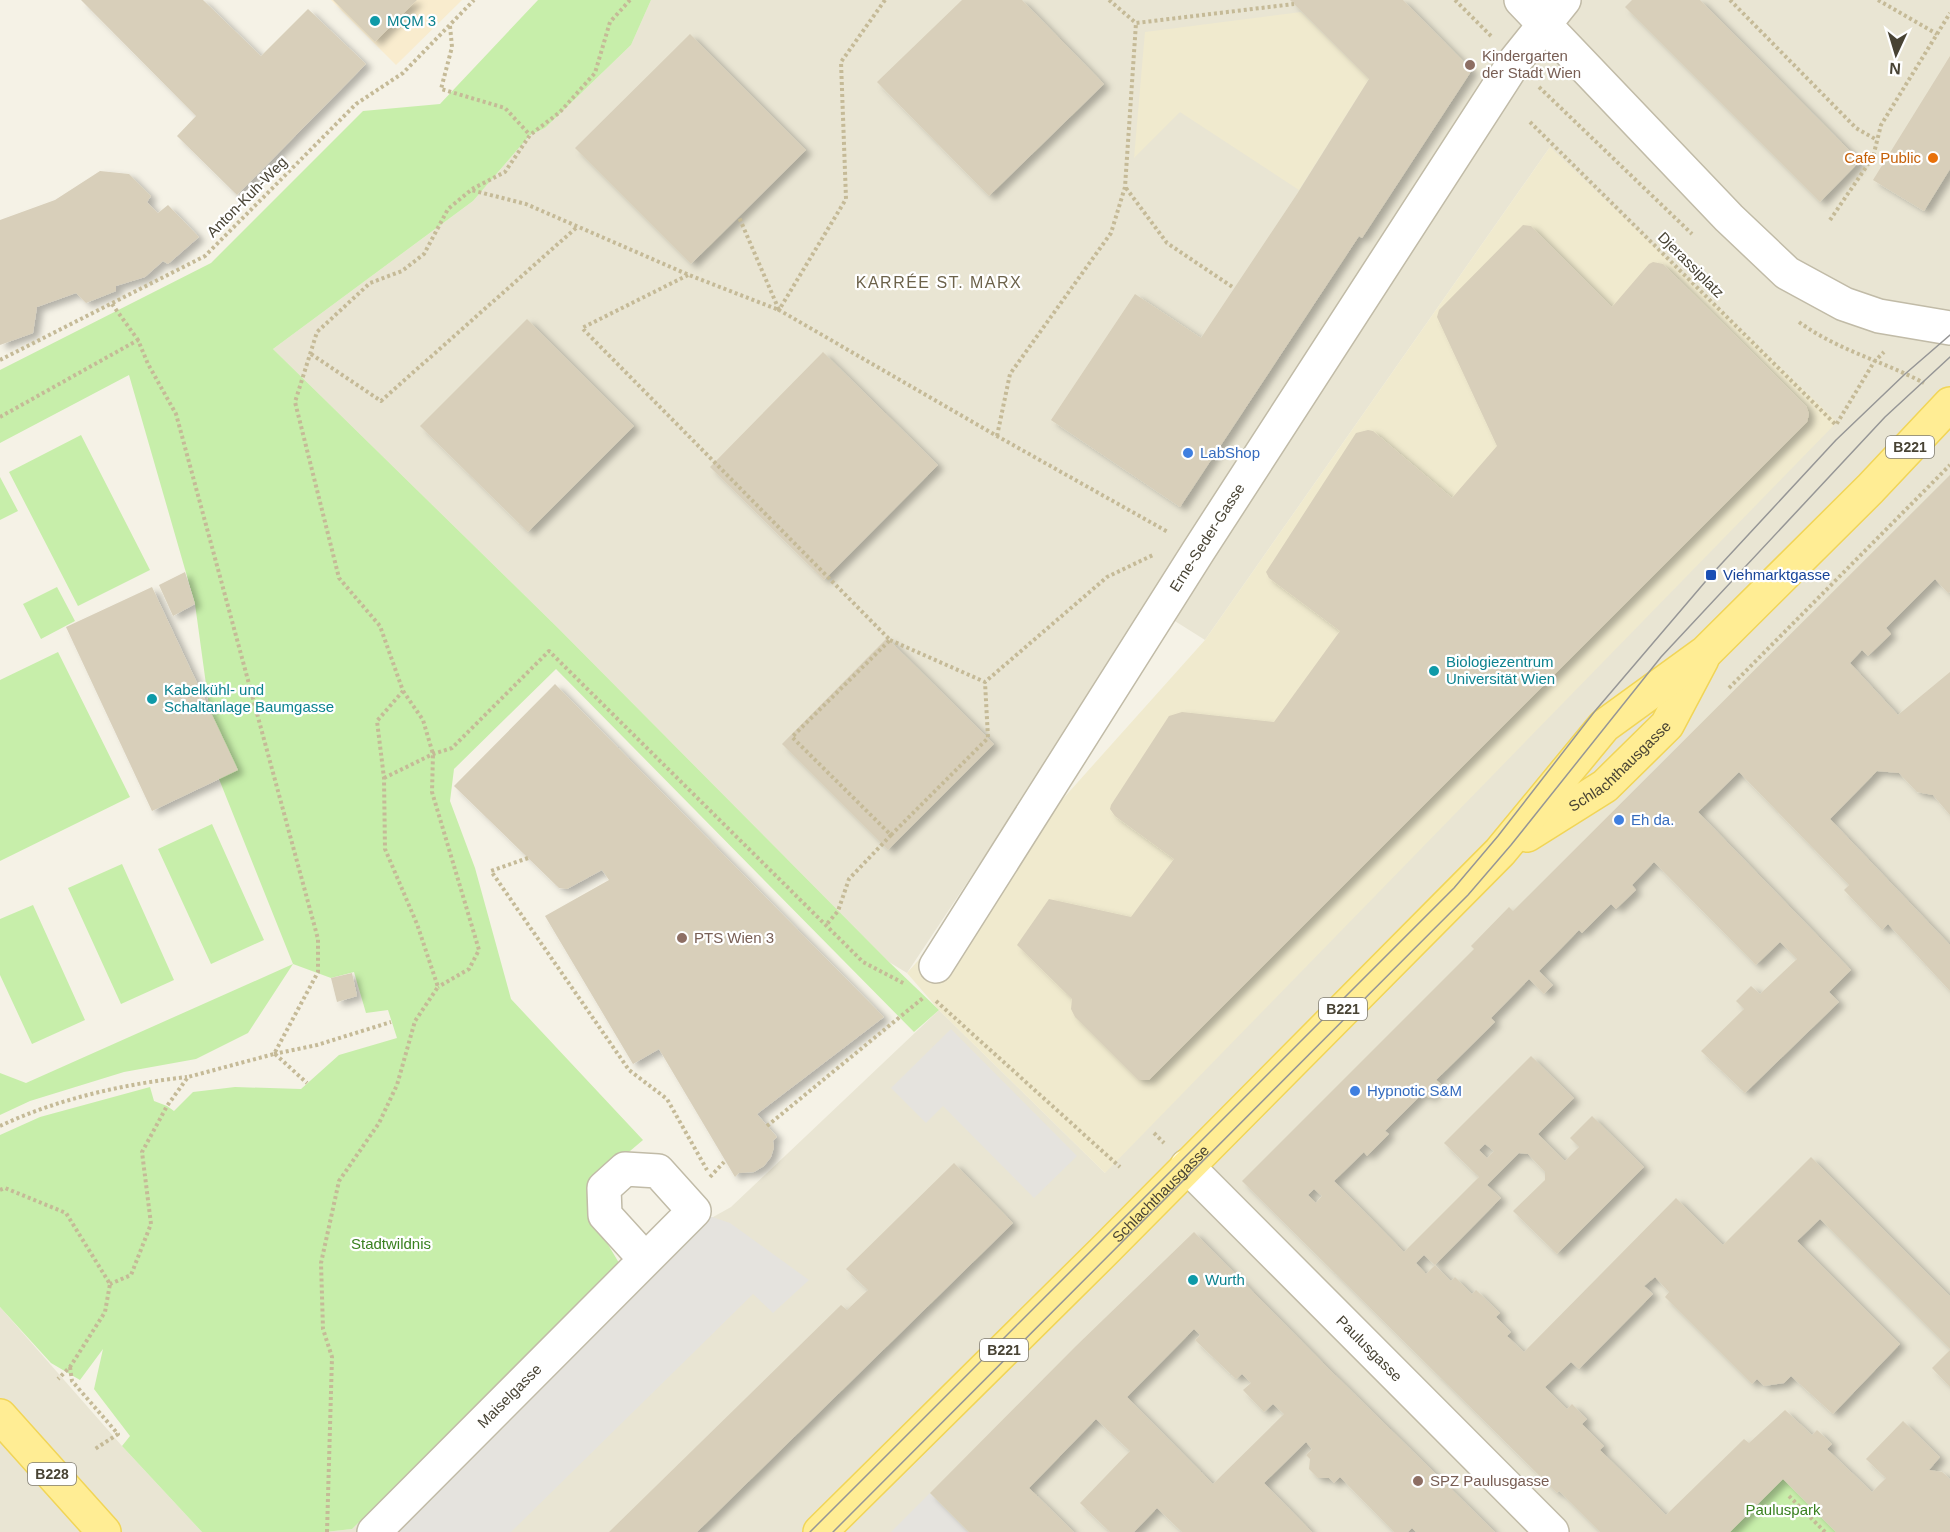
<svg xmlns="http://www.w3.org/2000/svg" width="1950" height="1532" viewBox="0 0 1950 1532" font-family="Arial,sans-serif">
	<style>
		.residential { fill: #e9e5d3 }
		.commercial { fill: #f9ecce }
		.education { fill: #f0eace }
		.green { fill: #c7eeaa }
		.parking { fill: #e5e3de }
		.building { fill: #d8cfba; fill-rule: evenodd; filter: url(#shadow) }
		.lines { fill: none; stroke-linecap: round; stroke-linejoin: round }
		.minor-casing { stroke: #c1bba7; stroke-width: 36 }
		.major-casing { stroke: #f1d557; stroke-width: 36 }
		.path { stroke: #c5ba97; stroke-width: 4; stroke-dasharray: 3 3; stroke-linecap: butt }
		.minor { stroke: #fff; stroke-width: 33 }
		.major { stroke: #ffed94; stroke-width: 33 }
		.tram { stroke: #969696; stroke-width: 1.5 }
		.culture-dot { fill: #0f9aa8; stroke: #fff; stroke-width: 2 }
		.education-dot { fill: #8d6e63; stroke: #fff; stroke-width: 2 }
		.food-dot { fill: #e8710a; stroke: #fff; stroke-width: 2 }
		.shop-dot { fill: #3f7fe0; stroke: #fff; stroke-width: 2 }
		.transit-dot { fill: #1a4fb4; stroke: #fff; stroke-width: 2 }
		.labels { text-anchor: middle; stroke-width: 4.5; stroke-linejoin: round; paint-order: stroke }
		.shield { fill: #fff; stroke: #7f7b71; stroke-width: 1.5 }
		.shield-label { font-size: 14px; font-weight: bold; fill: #484334 }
		.culture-label { font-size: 15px; fill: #0d838f; stroke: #fff; text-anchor: start }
		.education-label { font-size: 15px; fill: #785e54; stroke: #fff; text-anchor: start }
		.food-label { font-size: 15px; fill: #c56008; stroke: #fff; text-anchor: end }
		.street-label { font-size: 15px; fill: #484334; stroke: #fff }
		.shop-label { font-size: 15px; fill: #366cbe; stroke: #fff; text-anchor: start }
		.transit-label { font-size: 15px; fill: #164399; stroke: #fff; text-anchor: start }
		.park-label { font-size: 15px; fill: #3a8120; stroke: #fff }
		.neighbourhood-label { font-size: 16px; letter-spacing: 1.5px; fill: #6c624a; stroke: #fff }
	</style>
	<defs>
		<filter id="shadow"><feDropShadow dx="6" dy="4" stdDeviation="3" flood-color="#0004"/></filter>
	</defs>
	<rect width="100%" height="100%" fill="#f5f2e6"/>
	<!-- residential -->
	<path class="residential" d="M651,0H1950V1532H325L352,1529L622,1268L731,1207L939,1010L1105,1173L1550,147L1205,640L1151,606L907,973L889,962L559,629L273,349L473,201L530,135L545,128L631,45Z
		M0,1307L122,1446L202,1532H0Z"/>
	<!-- commercial -->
	<path class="commercial" d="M331,0H462L396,65Z"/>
	<!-- education -->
	<path class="education" d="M1301,12L1369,79L1299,190L1180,112L1134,158L1145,32Z
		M1550,147L1837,422L1105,1173L939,1010L907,973L1205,640Z"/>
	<!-- green -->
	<path class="green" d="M538,0H651L631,45L545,128L530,135L473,201L273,349L559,629L889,962L939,1010L914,1032L556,669L454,769L450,801L475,868L511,999L643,1140L597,1179L591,1216L622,1268L352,1529L325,1532H202L122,1446L130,1436L94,1389L103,1349L80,1380L51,1363L0,1307V1135L40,1117L150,1087L154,1101L167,1106L174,1111L193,1092L235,1087L301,1089L339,1055L397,1038L388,1010L366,1013L354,972L331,978L293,964L248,1033L196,1059L124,1072L30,1101L0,1115V1073L26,1083L293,964L219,779L195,604L129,375L0,443V370L211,263L363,111L440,104Z
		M81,435L150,570L78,606L9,472Z
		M0,477L18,511L0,520Z
		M57,587L75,621L41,639L23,604Z
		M58,652L130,797L0,861V680Z
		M212,824L264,940L211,964L158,849Z
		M122,864L174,980L121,1004L68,888Z
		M33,905L85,1020L32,1044L0,975V919Z
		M1783,1479L1836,1532H1730Z"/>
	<!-- parking -->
	<path class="parking" d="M951,1029L1077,1156L1034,1198L943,1106L926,1123L891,1088Z
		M694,1211L730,1223L809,1280L773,1313L753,1294L511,1532H374Z
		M930,1493L968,1532H969H891Z"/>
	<!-- building -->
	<path class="building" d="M81,0H203L261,56L308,9L366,64L237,195L177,136L196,116Z
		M333,0H417L375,42Z
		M962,0H1022L1104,84L989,196L877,82Z
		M1290,0H1403L1472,70L1362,238L1359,236L1180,507L1051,420L1135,294L1201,338L1297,194L1369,79Z
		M1632,0H1700L1860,161L1820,202L1625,7Z
		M690,34L806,150L691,264L575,148Z
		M1950,56V169L1924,211L1873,180Z
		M100,171L129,174L151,196L147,202L158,213L168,205L199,237L168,264L163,261L145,277L116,286V291L86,303L76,293L37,307L33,333L0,345V220L55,200Z
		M1523,225L1531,226L1612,307L1649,264L1653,262L1663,264L1806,406L1809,414L1807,422L1149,1080H1138L1075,1017L1071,1009L1072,999L1017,945L1049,899L1131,917L1174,859L1115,816L1110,809L1111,805L1169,716L1182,712L1274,722L1340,631L1269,578L1266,572L1356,433L1368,430L1373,431L1452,498L1497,446L1437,317L1439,310Z
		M527,319L634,426L528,532L420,426Z
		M823,352L938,465L824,580L710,467Z
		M1950,475V592L1948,593L1935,579L1886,628L1891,634L1868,656L1862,650L1850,663L1898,715L1950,672V815L1933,795L1917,792L1899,773L1877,771L1830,819L1950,945V991L1888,924L1882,930L1844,890L1849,885L1739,772L1698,812L1851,970L1829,992L1839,1002L1745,1093L1701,1051L1744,1009L1736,1001L1751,986L1760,994L1797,959L1780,942L1756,965L1654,862L1632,885L1636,890L1616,909L1611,904L1582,933L1579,930L1539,971L1553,985L1544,994L1529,979L1491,1018L1495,1022L1436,1080L1442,1085L1429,1098L1423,1093L1385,1131L1389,1134L1367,1156L1364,1152L1334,1181L1404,1252L1479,1177L1444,1143L1531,1056L1574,1098L1538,1134L1565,1161L1579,1147L1570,1138L1592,1116L1644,1167L1557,1254L1513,1211L1545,1180V1172L1528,1154L1519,1153L1487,1185L1501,1198L1435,1265L1451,1281L1455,1277L1472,1294L1476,1290L1500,1313L1496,1317L1511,1332L1507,1336L1524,1352L1676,1198L1723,1245L1811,1157L1950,1296V1349L1820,1219L1797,1241L1900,1344L1833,1414L1791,1376L1784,1383L1764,1386L1757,1379L1752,1384L1665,1297L1669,1292L1655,1277L1644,1286L1653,1294L1579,1369L1571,1362L1545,1387L1567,1409L1572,1404L1587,1419L1582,1424L1604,1446L1600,1450L1666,1515L1744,1439L1749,1443L1785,1410L1812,1435L1817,1430L1832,1444L1827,1449L1872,1492L1886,1478L1866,1459L1903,1421L1940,1457L1929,1470L1942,1472L1950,1479V1532H1836L1783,1479L1730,1532H1600L1559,1491L1557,1493L1242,1181L1474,949L1471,946L1509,907L1513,911ZM1485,1144L1494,1151L1487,1158L1479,1150ZM1314,1189L1322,1196L1316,1203L1308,1195ZM1424,1255L1435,1265L1426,1274L1416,1263Z
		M185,572L195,604L173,616L159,585Z
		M152,587L238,770L152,811L66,627Z
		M887,638L994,744L888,850L782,744Z
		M555,684L884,1017L757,1114L777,1137L773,1141L774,1147L771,1157L764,1166L754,1172L739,1173L735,1177L659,1049L633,1064L545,916L609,880L602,870L567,889L559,888L454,786Z
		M352,973L357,996L337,1002L331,978Z
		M954,1163L1013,1223L697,1532H609L841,1305L847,1310L868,1290L846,1269Z
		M1194,1232L1330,1370L1495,1532H1416L1412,1528L1408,1532H1394L1340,1477L1334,1483L1329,1478H1318L1309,1469L1310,1459L1306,1455L1312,1449L1306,1442L1264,1483L1312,1532H1182L1157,1508L1134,1532H1110L1080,1503L1130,1451L1096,1419L1029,1488L1074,1532H969L930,1493L1076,1346ZM1194,1329L1200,1335L1195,1340L1236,1379L1242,1374L1251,1383L1243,1390L1264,1412L1273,1404L1284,1414L1213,1484L1127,1397Z
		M1950,1350V1387L1932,1368Z"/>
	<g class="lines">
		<!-- minor casing -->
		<g class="minor-casing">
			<g id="minor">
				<path d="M1521,0L1729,218L1787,273L1844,304L1879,316L1950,328"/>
				<path id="s1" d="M936,966L1199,550L1499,86L1515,61L1564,0"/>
				<path id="s2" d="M1187,1166L1552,1532"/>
				<path id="s3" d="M374,1532L694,1211L658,1171L625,1169L604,1188L605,1215L645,1259"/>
			</g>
		</g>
		<!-- major casing -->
		<g class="major-casing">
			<g id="major">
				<path id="s4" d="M1527,835L1605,786L1667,725L1702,659"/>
				<path d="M0,1416L104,1532"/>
				<path id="s5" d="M820,1532L1104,1251L1500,852L1604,726L1706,652L1870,489L1950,404"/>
			</g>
		</g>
		<!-- path -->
		<path class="path" d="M885,0L841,62L846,199L779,310L997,436L1168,532
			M1109,0L1136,23L1294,4
			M1455,0L1491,36
			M1730,0L1856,128L1877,140
			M1878,0L1937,34
			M450,26L452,47L441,89L505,108L530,135
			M1539,87L1692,234
			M1530,122L1836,425L1874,362L1884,352
			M1126,188L1167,243L1234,288
			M472,189L505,172L530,135L560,112L595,73L610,22L630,0
			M1830,220L1873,157L1881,125L1950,13
			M688,275L582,328L890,640L792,737L891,835L849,879L838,911L827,924
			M112,304L138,340
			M1799,322C1837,350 1883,361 1924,383
			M311,354L381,401L577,227
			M0,360L205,256L356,104L403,73L474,0
			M0,417L138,340L148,364L176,414L318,939V972L274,1054L188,1077L167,1106L142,1152L151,1224L131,1275L110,1284
			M997,436L1010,374L1111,233L1125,187L1136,23
			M890,640L985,682L1107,577L1153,555
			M1729,688L1950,465
			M403,691L423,720L433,754L432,792L479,950L469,969L438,987
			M384,778L433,754L452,748L549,651L863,962L905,984
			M891,835L988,738L985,682
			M528,858L491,871L629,1070L667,1099L707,1170
			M936,1001L1120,1167
			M274,1054L317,1045L391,1022
			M275,1054L307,1083
			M0,1126C57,1099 124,1084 187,1077
			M767,1126L923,998
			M1154,1133L1164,1143
			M710,1177L724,1162
			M0,1190L5,1188L66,1213L110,1284L105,1312L70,1367L58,1379
			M70,1367L72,1381L118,1434L95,1449
			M1789,1496L1825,1532
			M327,1532L332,1357L323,1329L321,1263L339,1181L379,1123L397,1085L415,1021L438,987L417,924L385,849L384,778L377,721L403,691L380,626L339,578L295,402L317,332L370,283L402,271L424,254L448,209L471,190L526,204L689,275L779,310L739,217"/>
		<!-- minor -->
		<use href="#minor" class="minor"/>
		<!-- major -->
		<use href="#major" class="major"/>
		<!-- tram -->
		<path class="tram" d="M810,1532L1454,888L1498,836L1595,711L1711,575L1836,440L1905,374L1950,335
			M833,1532L1468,895L1511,845L1661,657L1885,417L1950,357"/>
	</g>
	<!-- markers -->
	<g class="culture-dot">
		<circle cx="375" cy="21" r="6"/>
		<circle cx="1434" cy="671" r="6"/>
		<circle cx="152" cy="699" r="6"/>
		<circle cx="1193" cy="1280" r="6"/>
	</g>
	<g class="education-dot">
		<circle cx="1470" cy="65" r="6"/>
		<circle cx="682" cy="938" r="6"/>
		<circle cx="1418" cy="1481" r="6"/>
	</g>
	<circle class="food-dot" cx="1933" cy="158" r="6"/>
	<g class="shop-dot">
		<circle cx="1188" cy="453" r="6"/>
		<circle cx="1619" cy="820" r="6"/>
		<circle cx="1355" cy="1091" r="6"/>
	</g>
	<rect class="transit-dot" x="1705" y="569" width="12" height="12" rx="3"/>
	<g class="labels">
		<!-- shield labels -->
		<g class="shield">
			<rect x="1886" y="436" width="48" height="22" rx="4.5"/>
			<rect x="1319" y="998" width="48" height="22" rx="4.5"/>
			<rect x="980" y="1339" width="48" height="22" rx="4.5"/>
			<rect x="28" y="1463" width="48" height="22" rx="4.5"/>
		</g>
		<g class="shield-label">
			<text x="1910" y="452">B221</text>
			<text x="1343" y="1014">B221</text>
			<text x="1004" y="1355">B221</text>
			<text x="52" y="1479">B228</text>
		</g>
		<!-- culture labels -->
		<g class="culture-label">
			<text x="387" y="26">MQM 3</text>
			<text x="1446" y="667">Biologiezentrum<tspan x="1446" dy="17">Universität Wien</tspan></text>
			<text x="164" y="695">Kabelkühl- und<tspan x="164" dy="17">Schaltanlage Baumgasse</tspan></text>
			<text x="1205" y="1285">Wurth</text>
		</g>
		<!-- education labels -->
		<g class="education-label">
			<text x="1482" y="61">Kindergarten<tspan x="1482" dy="17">der Stadt Wien</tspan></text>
			<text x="694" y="943">PTS Wien 3</text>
			<text x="1430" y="1486">SPZ Paulusgasse</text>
		</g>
		<!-- food labels -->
		<g class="food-label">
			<text x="1921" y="163">Cafe Public</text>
		</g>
		<!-- street labels -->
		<g class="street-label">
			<text transform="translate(247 197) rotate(-45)" y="5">Anton-Kuh-Weg</text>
			<text transform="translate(1691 265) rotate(45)" y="5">Djerassiplatz</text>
			<text dy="5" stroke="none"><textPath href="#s1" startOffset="507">Erne-Seder-Gasse</textPath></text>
			<text dy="5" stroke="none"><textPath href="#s4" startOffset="116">Schlachthausgasse</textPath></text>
			<text dy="5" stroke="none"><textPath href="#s5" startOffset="480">Schlachthausgasse</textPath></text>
			<text dy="5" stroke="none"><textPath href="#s2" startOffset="258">Paulusgasse</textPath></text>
			<text dy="5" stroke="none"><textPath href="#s3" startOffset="192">Maiselgasse</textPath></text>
		</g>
		<!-- shop labels -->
		<g class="shop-label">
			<text x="1200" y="458">LabShop</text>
			<text x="1631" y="825">Eh da.</text>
			<text x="1367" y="1096">Hypnotic S&amp;M</text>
		</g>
		<!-- transit labels -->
		<g class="transit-label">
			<text x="1723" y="580">Viehmarktgasse</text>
		</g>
		<!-- park labels -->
		<g class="park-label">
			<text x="391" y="1249">Stadtwildnis</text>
			<text x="1783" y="1515">Pauluspark</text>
		</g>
		<!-- neighbourhood labels -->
		<g class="neighbourhood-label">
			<text x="939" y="288">KARRÉE ST. MARX</text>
		</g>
	</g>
	<!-- north arrow -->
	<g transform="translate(1896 54) rotate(184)" stroke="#ffffff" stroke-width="4.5" paint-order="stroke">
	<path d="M0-4.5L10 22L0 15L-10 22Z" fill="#484334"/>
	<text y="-9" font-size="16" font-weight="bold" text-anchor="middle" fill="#484334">N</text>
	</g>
</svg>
